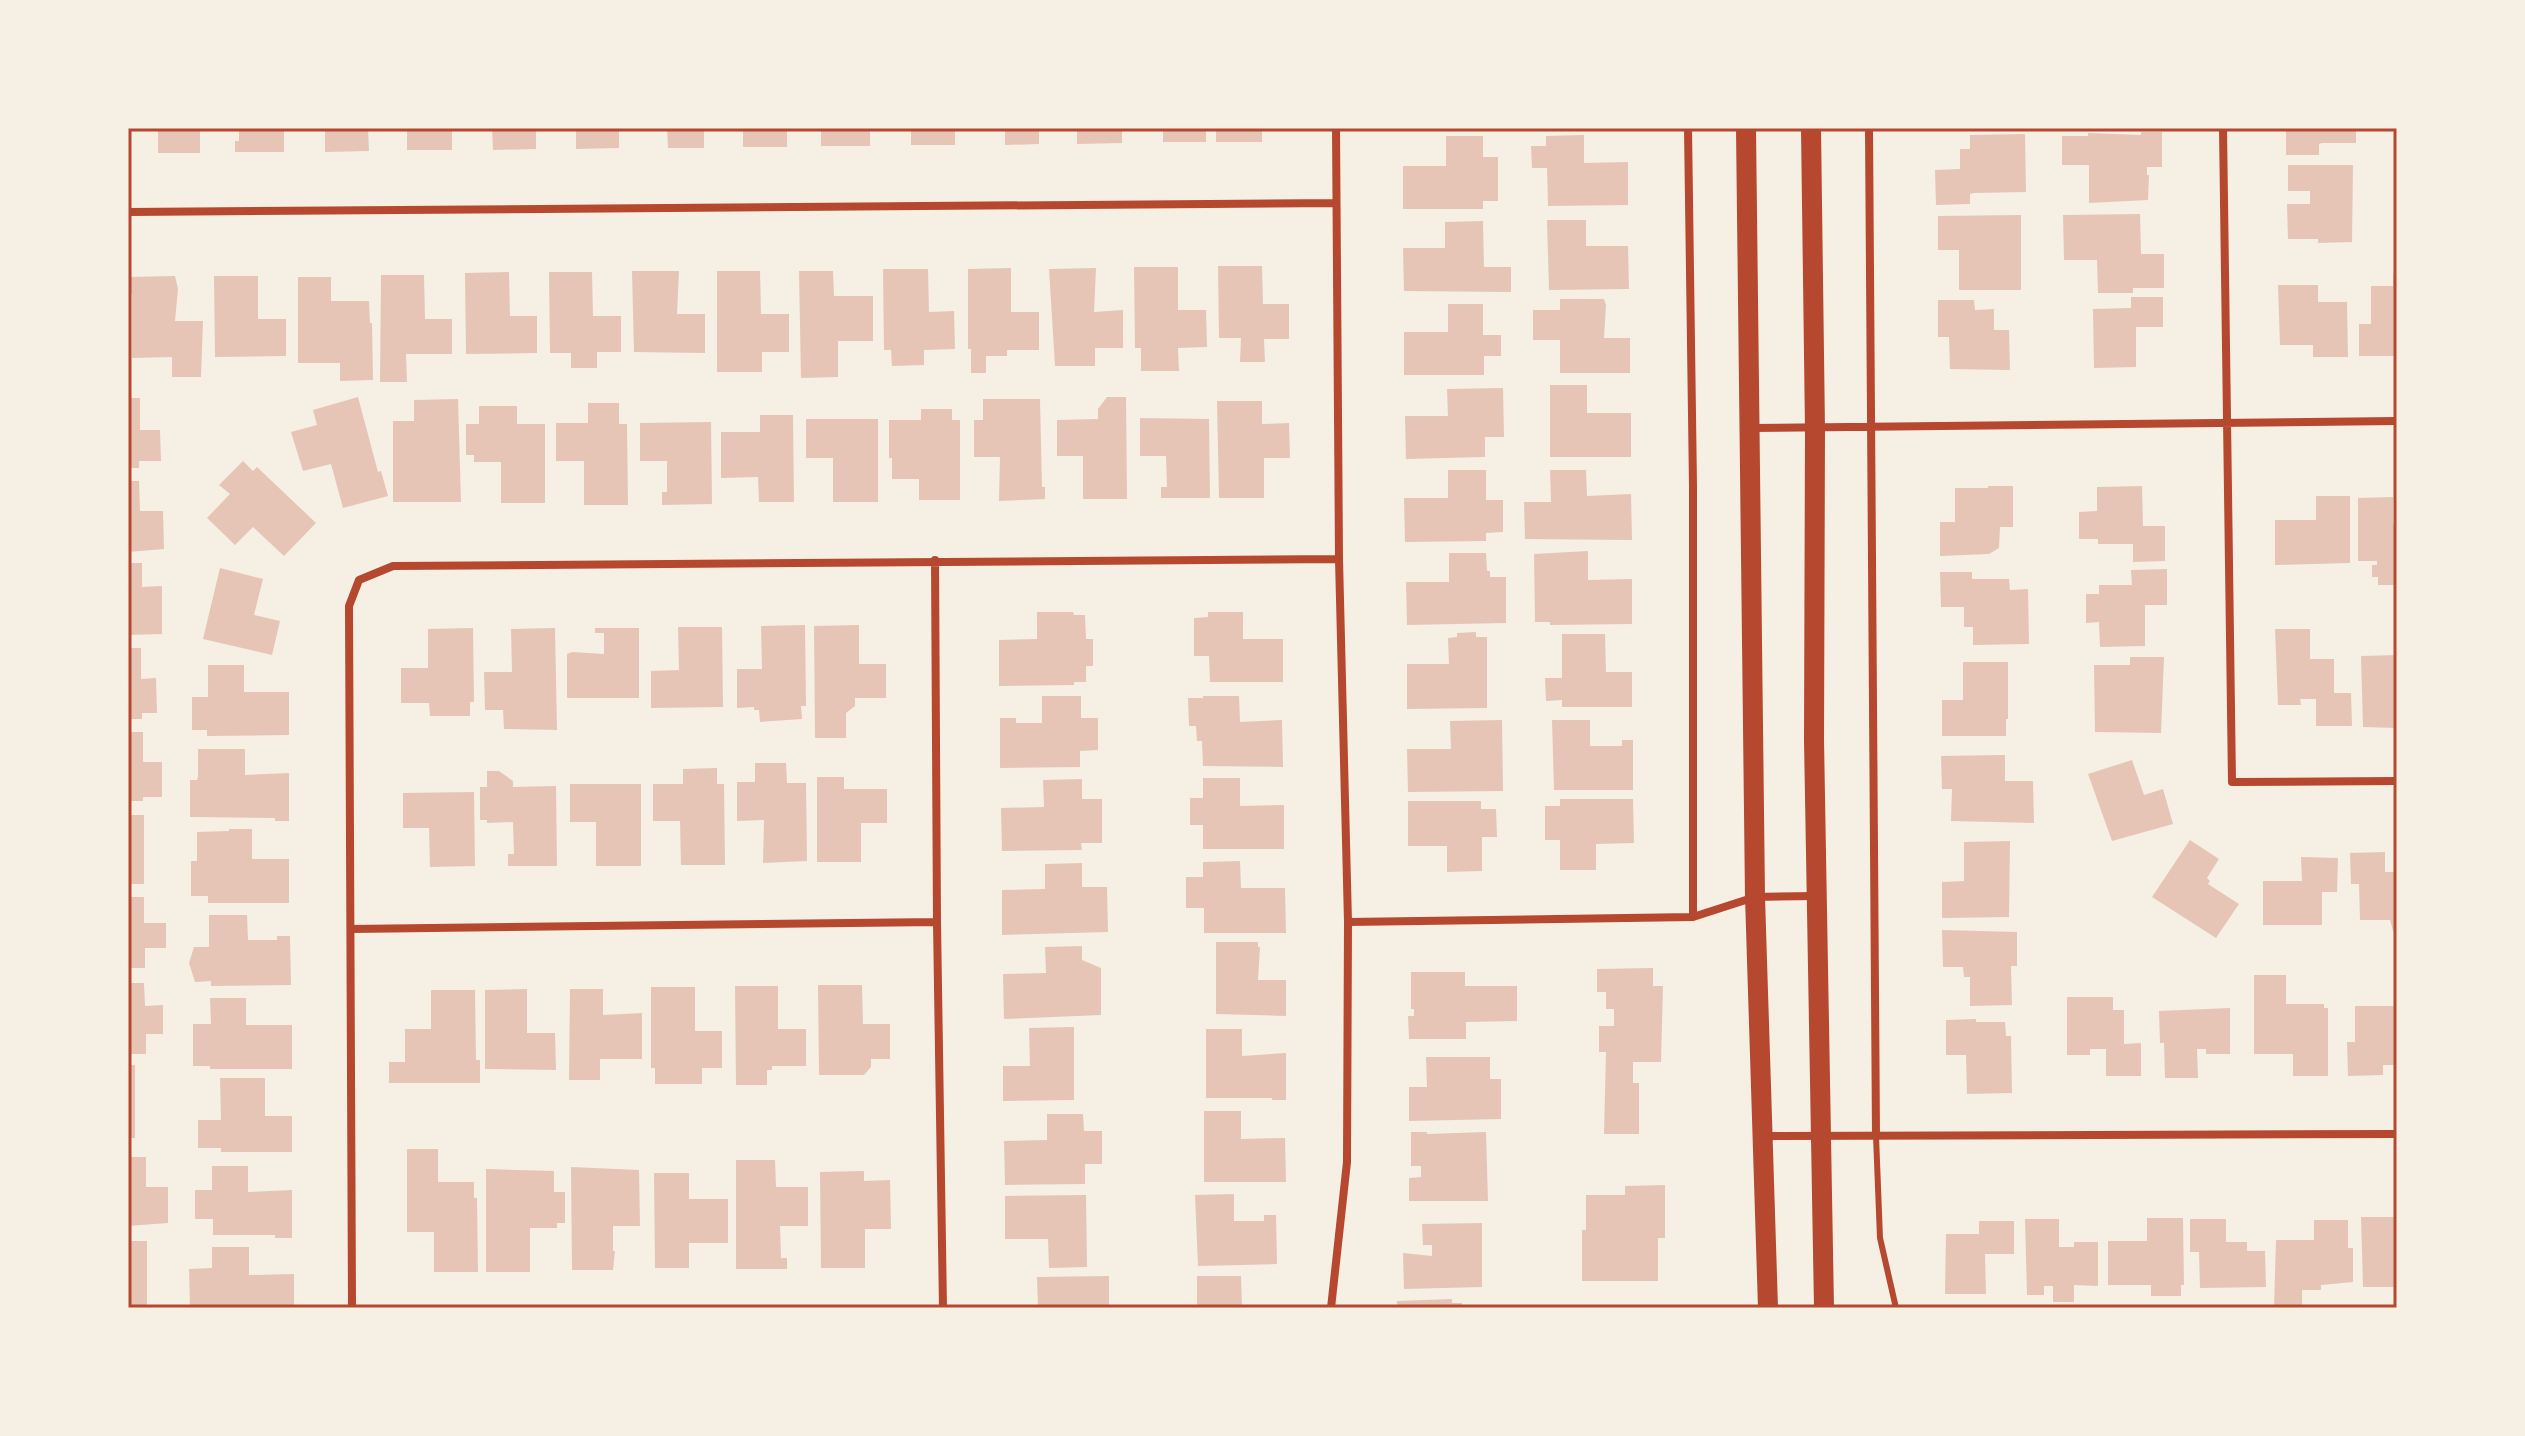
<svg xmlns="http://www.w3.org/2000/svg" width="2525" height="1436" viewBox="0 0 2525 1436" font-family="Commissioner,sans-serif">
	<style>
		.building { fill: #e6c5b7 }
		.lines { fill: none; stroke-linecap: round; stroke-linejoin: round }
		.service { stroke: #b5482f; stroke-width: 6 }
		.minor { stroke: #b5482f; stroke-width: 8 }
		.primary { stroke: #b5482f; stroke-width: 20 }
		.neatline { fill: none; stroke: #b5482f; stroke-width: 3 }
	</style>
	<rect width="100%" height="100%" fill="#f6efe4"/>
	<!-- building -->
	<path class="building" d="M158,128H200V153H158Z
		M239,128H284V152H235V141H239Z
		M325,128H368L369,151L325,152Z
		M407,128H452V150H407Z
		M492,128H536V149L493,150Z
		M576,128H619V148L576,149Z
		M667,128H704V148H668Z
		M743,128H787V147H743Z
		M821,128H870V146H821Z
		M911,128H955V145H911Z
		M1005,128H1039V144L1005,145Z
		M1077,128H1122V143L1077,144Z
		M1163,128H1206V142H1163Z
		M1216,128H1262V142H1216Z
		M2286,128H2356V143H2322L2319,144V155H2286Z
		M2141,132H2162V167H2147V175H2149L2148,200L2089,203V165H2062V136H2088V133L2141,135Z
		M2025,134L2026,192L1974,193L1970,194V204L1936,205L1935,170L1960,169V149H1970V135Z
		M1584,135V163L1628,162V205L1548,206L1547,168H1532L1531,146H1546V136Z
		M1446,136H1483V157H1498V201H1483V209H1403V166H1446Z
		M2288,165H2353L2352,242L2318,243V239H2288L2287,204H2310V191H2288Z
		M2140,214L2141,254H2164V288H2133V293H2098L2097,260H2064L2063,215Z
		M2021,215V290H1959V250H1938V216Z
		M1547,220H1586V246H1628L1629,289L1549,290Z
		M1483,221L1484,267H1511V292L1404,291L1403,248H1445V222Z
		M1218,266H1262L1263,304H1289V339H1264L1265,362H1240L1241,338H1219Z
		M1134,267H1178V310H1206L1207,347L1178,348L1179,371H1141V348H1135Z
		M1011,268V312H1039V350H1007V356H986V373H971V349H968V269Z
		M1096,268L1094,312L1123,310V348H1095V366H1055L1049,269Z
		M883,269H928L929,312L954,311L955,349L924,350V365L892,366L891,350H884Z
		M632,271H679L677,314H705V353L634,352Z
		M717,271H760L761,314H789V352H762V372H717Z
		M799,271H833L834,296H873V341H838V377L801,378Z
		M509,272L510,316H537V353L466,354L465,273Z
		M549,272H592L593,316H621V352H597V368H571V353H550Z
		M2393,273H2397L2394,356H2359V324H2371V286H2393Z
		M381,275H424L425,319H452V354H406L407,382H380Z
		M175,276L178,289L175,321H203L201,377H172V357L132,358V294H129V277Z
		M214,276H258V319H286V356L215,357Z
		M298,277H331V301H369L370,323H372L373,380L340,381V363H298Z
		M2278,285H2318V302H2347L2348,357H2313V345H2280Z
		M2131,297H2163V327H2136V367L2094,368L2093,309L2131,308Z
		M1560,299H1604L1606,305L1604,338H1630V373H1560V340H1533V310H1560Z
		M1938,300H1974L1975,310L1994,309V330H2009L2010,370L1950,369L1949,337H1938Z
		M1448,304H1483V335H1501V356H1484V375H1404V332H1448Z
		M1550,385H1587V413H1631V457H1550Z
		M1503,388L1504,437H1485V457L1406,459L1405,416H1448L1447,389Z
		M358,397L378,472L381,471L388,496L343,508L331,464L303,471L291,432L317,425L313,410Z
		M1107,397H1126L1127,499H1083V456H1057V420L1098,419V409Z
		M128,398H140V430H160L161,461H139V468H128Z
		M458,399L461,502H393V421H414V400Z
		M983,399H1040L1042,487H1045V499L999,501L1000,457H974V420H983Z
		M1217,401H1262V424L1289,423L1290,458H1264V498H1219Z
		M588,403H619V424H627L628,505H584V461H556V423H588Z
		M479,406H517V424H545V503H501V462H474V455H466V424H479Z
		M921,409H952V420H960V500H919V479H892V458H889V420H921Z
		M760,415H793L794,502H759L758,477L721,478V432H760Z
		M1140,418L1209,419L1210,498H1161V487H1167L1166,456H1140Z
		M806,419H878V502H833V458H806Z
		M711,422L712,504L662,505V492H667V461H640V423Z
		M243,461L253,471L257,467L316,523L284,556L253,527L235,545L207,518L230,494L219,485Z
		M1448,470H1486V500H1503V532L1486,533V541L1405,542L1404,498H1448Z
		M1550,470H1586L1587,496L1631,494L1632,540L1525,539L1524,502H1551Z
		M128,481H139L140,511H163L164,549L128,552Z
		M1988,486H2013V527H2000L1999,548L1989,554L1940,556V522H1955V488H1988Z
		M2142,486L2143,526H2165V561L2133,562V544H2098V539H2079V512L2097,511V487Z
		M2316,496H2350V563L2275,565V520H2316Z
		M2393,497V524H2397V585H2378V577H2372V565H2377V561H2358V498Z
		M1588,551V580L1632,579V624L1550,625V622H1535L1534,554Z
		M1449,553H1486L1487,571H1490V577H1506V623L1407,625L1406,582H1449Z
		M128,563H142V587L162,586V634L128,635Z
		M220,568L263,579L254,615L280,621L272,655L203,639Z
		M2167,569V605H2145V646L2100,647L2099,622L2086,623V594H2099V585H2132L2131,570Z
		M1940,572H1972V579H2009L2010,590L2028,589L2029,644L1973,645V627H1964V607H1941Z
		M1037,612H1073L1074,615H1085L1086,639H1093V666H1086V682H1074V685L999,686V640L1037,639Z
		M1208,612H1243V639H1283V682H1210L1209,656H1194V618L1208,617Z
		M805,625L806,706H801L802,719L760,722L759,710H754V707L737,708V669H762L761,626Z
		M859,625V664H886V698H855V706L846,713V738H815L814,626Z
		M678,627H722L723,707L651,708V671L679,670Z
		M473,628L474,702H470V716H430L429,703H401V668H428V629Z
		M555,628L557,730L504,729L503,710H485L484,672H512L511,629Z
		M595,628H639V698H567V654L572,652L604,654V633H595Z
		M2275,629H2310V659H2334V693H2351L2352,726H2316V699H2300L2301,705H2278Z
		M1476,632V637H1487V708L1407,709V664H1449L1448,638L1457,637V633Z
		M1562,634H1605L1606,672H1632V707H1562V700L1546,701L1545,678H1562Z
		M128,648H141V679L156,678L157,713H142V719H128Z
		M2397,655V728L2363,727L2361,656Z
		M2130,657H2164L2161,733L2095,732L2094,665H2130Z
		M1963,662H2008V719H2006V736H1942V700H1963Z
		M208,665H244V692H289V735L207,736V730H192V697H208Z
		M1042,696H1081V718H1098V750L1080,751V767L1000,768V718H1016V723H1042Z
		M1203,696H1239L1240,722L1282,720L1283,767L1203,766L1202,741H1197L1196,726H1189L1188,698H1203Z
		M1502,720L1503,791L1408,792L1407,749H1451L1450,721Z
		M1552,720H1590V746H1622V740H1633V790H1554Z
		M128,732H143V762H162V797H143V801H128Z
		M198,749H245V775L289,773V821H275V818L190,817V780H197L198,776Z
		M2005,755V781H2033L2034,823L1951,821L1952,789H1942L1941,756Z
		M2132,760L2144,795L2163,789L2173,824L2112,841L2088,774Z
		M755,763H786L787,783H806L807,861L763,863L764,820L737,821V782H755Z
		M717,768V784H724L725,865H681L680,821H653V784H683V769Z
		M487,771H499L513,781V787L556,786L557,866H508V854H514L513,822L487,823V820H480V787H487Z
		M817,777H844V789H887V823H861V862H817Z
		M1203,778H1240V806L1284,805V849H1203V825H1190V798H1203Z
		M1082,779V799H1102V843H1081L1082,850L1002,851L1001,808L1044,807L1043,780Z
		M570,784H641V866H596V822H570Z
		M474,792L475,866L430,867L429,828H403V793Z
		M1560,799H1633L1634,843L1596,844V870H1560V840H1545V806H1560Z
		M1408,801H1481V809H1496L1497,837H1482V871L1447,872V846H1408Z
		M128,815H144V884H128Z
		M229,829H252V859H289V903H208V896H191V861H197V832L229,831Z
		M2190,840L2219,859L2207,878L2210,881L2208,884L2239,904L2216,938L2152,897Z
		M2010,841L2009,917L1942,918V882L1964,881V842Z
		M2385,852V872H2397V945L2390,920H2360L2359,884H2351L2350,853Z
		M2301,857L2338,858L2337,892H2322V925H2263V881H2302Z
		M1240,861L1241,888H1285L1286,933H1204V908H1186V877H1203V862Z
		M1082,863V887H1107L1108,932L1002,935V890L1045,889V864Z
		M128,897H144V923H166V948H145V968H128Z
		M209,915H247L248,940H277V936H290L291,985L211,986V981L195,982L189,963L194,947H209Z
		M1942,930L2017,932V966H2011L2012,1005L1970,1006V977H1964L1963,967H1943Z
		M1216,942H1258V947H1260L1258,980H1286V1016L1216,1014Z
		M1082,946V960L1101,968V1015L1004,1019L1003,974L1046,973L1045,947Z
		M1653,968V986H1663L1661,1062H1633V1083H1639V1134H1604L1606,1052H1599V1026H1614V1009H1606V992H1597V969Z
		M1411,972H1465V986H1517V1021L1466,1022V1039H1409L1408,1016H1414V1009H1411Z
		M2254,975H2286V1004H2324V1008H2328V1076H2293V1054H2254Z
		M128,983H144L145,1006L163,1005V1034H146V1054H128Z
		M818,985H862L863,1024H890V1059H871V1067L864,1075H819Z
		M735,986H778V1029H806V1066H772V1070H767V1085H736Z
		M651,987H695V1031H722V1068H702V1084H655V1068H651Z
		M527,989V1033H555L556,1070L485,1069V990Z
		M570,989H603V1015L642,1013V1059H600V1080H569Z
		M431,990H475L476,1060H480V1083H389V1062H405V1029H431Z
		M2067,997H2113V1010H2124V1044L2141,1043V1076H2106V1049H2090V1055H2067Z
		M210,998H246V1025H292V1069H210V1066H193V1024H211Z
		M2355,1006H2397V1065H2383V1075L2348,1076L2347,1042H2355Z
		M2230,1008V1054H2206V1049H2197L2198,1078H2165L2164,1043H2160L2159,1011Z
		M1976,1019V1022H2005L2006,1036H2011L2012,1093L1967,1094L1966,1055H1946V1020Z
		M1074,1027V1100L1003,1101V1066H1030L1029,1028Z
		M1206,1029H1242V1056L1286,1053V1100H1272V1098H1206Z
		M1426,1057H1490V1079H1501V1119L1409,1121V1087H1427Z
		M128,1065H135V1138H128Z
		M220,1078H265V1116H292V1152H221V1148H198V1120H221Z
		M1204,1111H1241V1139L1285,1138L1286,1182H1204Z
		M1047,1114H1083L1084,1131H1102V1164H1085V1184L1005,1185L1004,1141L1047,1140Z
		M1411,1132H1427V1134L1486,1132L1488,1201H1409V1178L1421,1177V1166H1411Z
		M407,1149H438V1182H474V1198H477L478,1272H434V1232H407Z
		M128,1157H146V1187H168V1223L128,1226Z
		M736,1160H775L776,1187H808V1226H780L781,1258H787V1269H736Z
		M212,1166H248V1192L292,1190V1238H275V1235H213V1219H195V1190H212Z
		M571,1167L639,1170L640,1226H613V1251H615L613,1270H572Z
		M486,1169L554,1171V1192H565V1223H557V1228H530V1272H486Z
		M864,1171V1181L890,1180L891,1229H865V1268H821L820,1172Z
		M654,1173H689V1199H728V1243H689V1268H655Z
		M1665,1185V1238H1658V1281H1582V1230H1586V1195H1625V1186Z
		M1234,1194V1221H1264V1215H1276L1277,1264L1198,1266L1195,1195Z
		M1086,1195L1087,1267L1049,1268L1048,1239H1005V1196Z
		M2361,1217H2394V1228H2397V1287H2363Z
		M2147,1218H2183L2184,1285H2181V1296H2151V1285H2108V1241H2147Z
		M2025,1219H2059V1247H2074V1242H2098V1286L2074,1285V1302H2053V1286H2044V1295H2027Z
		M2190,1219H2226V1242H2247V1251H2265L2266,1287L2200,1288L2199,1252H2190Z
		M2314,1220H2348V1248H2353V1282L2321,1285V1290H2302V1308H2274L2276,1240H2314Z
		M1979,1221H2014V1254H1985L1986,1294H1945L1946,1234H1979Z
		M1482,1223V1287L1404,1289L1403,1253L1432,1256V1245H1423L1422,1224Z
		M128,1241H147V1308H128Z
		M212,1247H249V1275L294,1274V1308H212V1305H190L189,1269L212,1268Z
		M1109,1276V1308H1038L1037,1277Z
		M1197,1276H1241L1242,1308H1197Z
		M1452,1299V1303H1462V1308H1397V1301Z"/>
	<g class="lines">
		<!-- service -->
		<path class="service" d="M1876,1136L1880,1238L1896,1308"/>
		<!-- minor -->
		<path class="minor" d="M1688,128L1693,486V917
			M1869,128L1876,1136
			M2223,128L2232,782L2397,781
			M128,212L1336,203
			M1750,428L2397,421
			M935,560L937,922L943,1308
			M1348,922L1693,917L1755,897L1816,896
			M351,929L937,922
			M1762,1136L2397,1134
			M352,1308L349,606L359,580L393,566L1339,559
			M1331,1308L1347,1162L1348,922L1339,559L1336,128"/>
		<!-- primary -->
		<path class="primary" d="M1746,128L1755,897L1768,1308
			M1811,128L1815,429L1814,740L1824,1308"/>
	</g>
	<!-- border -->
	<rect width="2525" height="1436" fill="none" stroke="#f6efe4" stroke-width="260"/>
	<rect x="130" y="130" width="2265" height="1176" class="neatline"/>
</svg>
